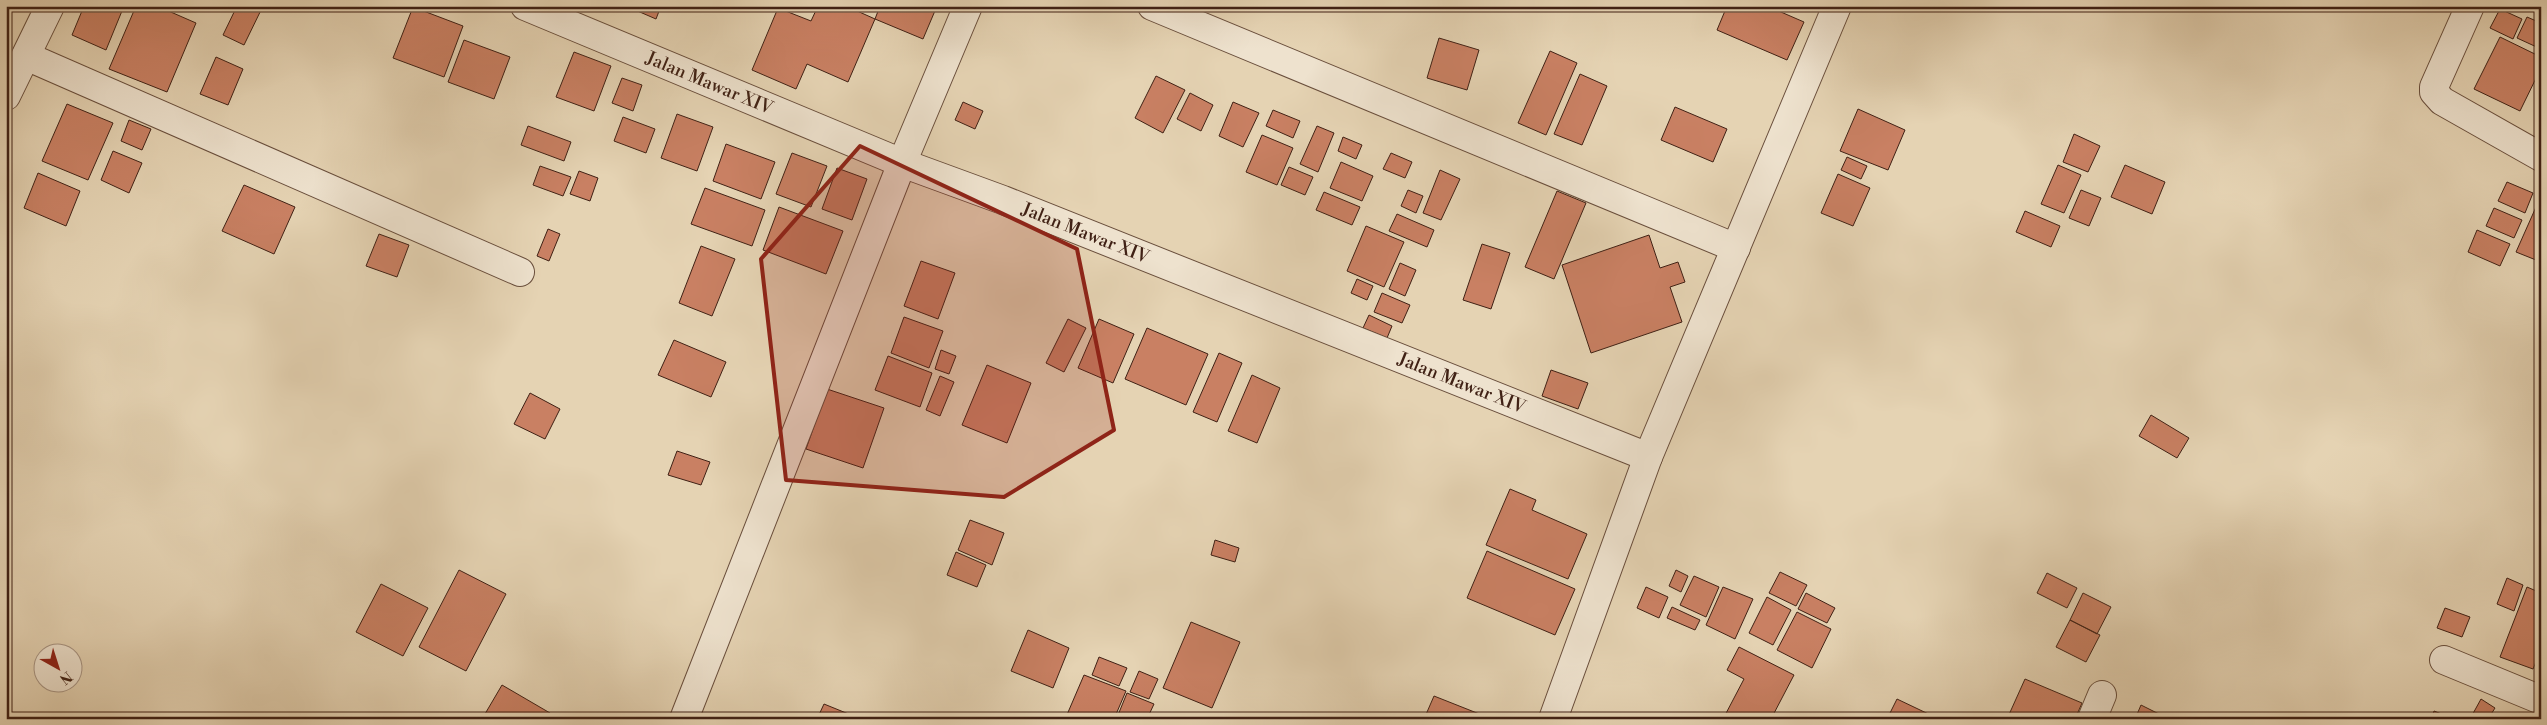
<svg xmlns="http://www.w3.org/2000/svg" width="2547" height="725" viewBox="0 0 2547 725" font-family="'Libre Bodoni',serif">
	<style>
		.building { fill: #c98063; stroke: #402115 }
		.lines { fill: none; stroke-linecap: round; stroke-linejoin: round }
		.minor-casing { stroke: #694e3c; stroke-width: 30 }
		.minor { stroke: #eee2ce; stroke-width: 28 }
		.marked { fill: #8f2418; fill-opacity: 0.2; stroke: #8f2418; stroke-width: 4; stroke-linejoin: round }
		.labels { text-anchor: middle; stroke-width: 4.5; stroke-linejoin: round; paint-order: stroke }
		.street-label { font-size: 18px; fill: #402115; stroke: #eee2ce }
	</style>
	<rect width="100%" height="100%" fill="#e5d3b3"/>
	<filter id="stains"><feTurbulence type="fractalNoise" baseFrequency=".004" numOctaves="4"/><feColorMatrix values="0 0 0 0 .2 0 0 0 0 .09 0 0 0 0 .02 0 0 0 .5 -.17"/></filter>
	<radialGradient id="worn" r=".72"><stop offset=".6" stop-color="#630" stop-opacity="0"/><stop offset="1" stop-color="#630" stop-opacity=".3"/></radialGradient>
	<!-- building -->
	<path class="building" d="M84,6H124L106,50L72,35Z
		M136,6H157L196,23L167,92L109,69Z
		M237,6H263L244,45L223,35Z
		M626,6H661L656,19Z
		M818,6H846L875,19L848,82L807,64L796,89L752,70L778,8L811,21Z
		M880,6H937L923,39L875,19Z
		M1727,6H1767L1804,22L1787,60L1717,30Z
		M413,7L463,26L444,77L393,58Z
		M2500,9L2522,19L2513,39L2490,28Z
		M2527,17L2541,23V49L2517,38Z
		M2500,37L2541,57V68L2520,111L2474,89Z
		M1439,38L1479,50L1467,90L1427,78Z
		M464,40L510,57L494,99L448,82Z
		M1550,51L1577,63L1546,135L1518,123Z
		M574,52L611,66L594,111L556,97Z
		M216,57L243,69L228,105L200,94Z
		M1580,74L1607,86L1582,145L1554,134Z
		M1156,76L1185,90L1163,133L1135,118Z
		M622,78L642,85L633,111L612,103Z
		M1190,93L1213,105L1201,131L1177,119Z
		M963,102L983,111L975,129L955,120Z
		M1233,102L1259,113L1243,147L1219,136Z
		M67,104L113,123L88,180L42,161Z
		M1675,107L1727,129L1713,162L1661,140Z
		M1858,109L1905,130L1888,170L1840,151Z
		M1273,110L1300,121L1293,138L1266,126Z
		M677,114L713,127L697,171L661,158Z
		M623,117L655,129L646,153L614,141Z
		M129,120L151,129L142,150L121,141Z
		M528,126L571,142L564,161L521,145Z
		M1317,126L1334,133L1318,172L1300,164Z
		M2074,134L2100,146L2088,172L2063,162Z
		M1262,135L1293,148L1277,185L1246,172Z
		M1343,137L1362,145L1356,159L1338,151Z
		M726,144L775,162L761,199L713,181Z
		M113,151L142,163L129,193L101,180Z
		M792,153L827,166L811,207L776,194Z
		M1391,153L1412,162L1405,178L1383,169Z
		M1847,157L1867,166L1861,179L1841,170Z
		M1341,162L1373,176L1362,201L1330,188Z
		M2058,165L2081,175L2064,213L2041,204Z
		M2125,165L2165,182L2152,214L2111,197Z
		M540,166L571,177L563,196L533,185Z
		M1289,167L1313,177L1305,195L1281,185Z
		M837,168L867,179L852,220L822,209Z
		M1440,170L1460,179L1441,220L1423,213Z
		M579,171L598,178L590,201L570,194Z
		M38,173L80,191L66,226L24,208Z
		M1838,174L1870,188L1853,226L1821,213Z
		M2507,182L2533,193L2525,213L2498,201Z
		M244,185L295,207L274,254L222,231Z
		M705,188L765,210L752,246L691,224Z
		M1408,190L1423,196L1416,213L1401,206Z
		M2081,190L2101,198L2089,226L2069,218Z
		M1557,191L1586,203L1554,279L1525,267Z
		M1324,192L1360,207L1352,225L1316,210Z
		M779,207L843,231L826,274L763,250Z
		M2536,207L2541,209V262L2516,252Z
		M2494,208L2522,220L2514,238L2486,226Z
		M2025,211L2060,226L2051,247L2016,232Z
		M1397,214L1434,230L1427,247L1389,231Z
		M1366,226L1404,242L1384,287L1347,271Z
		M548,229L560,234L549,261L537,256Z
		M2477,230L2510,244L2500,266L2468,252Z
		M379,234L409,245L397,277L366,266Z
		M1649,235L1660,268L1678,262L1685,282L1670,287L1682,322L1591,353L1562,265Z
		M1482,244L1510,253L1491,309L1463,300Z
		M701,246L735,259L712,316L679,303Z
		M921,261L955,273L938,319L904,306Z
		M1400,263L1416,270L1405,296L1389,289Z
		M1357,279L1373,286L1367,300L1351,293Z
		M1382,293L1410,305L1402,323L1374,312Z
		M1369,315L1392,326L1387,338L1363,328Z
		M904,317L943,331L929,368L891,353Z
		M1068,319L1086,328L1064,372L1046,363Z
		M1099,319L1134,334L1113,383L1078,368Z
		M1147,328L1208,354L1186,405L1125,379Z
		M674,340L726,362L711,397L658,375Z
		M941,350L956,356L949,374L935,369Z
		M1219,353L1242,363L1217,422L1193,412Z
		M888,356L932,373L920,407L875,390Z
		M987,365L1031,383L1007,443L962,425Z
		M1551,370L1588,383L1578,409L1542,396Z
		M1252,375L1280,388L1257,443L1228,431Z
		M940,376L954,382L940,416L926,410Z
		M827,389L884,408L863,468L806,449Z
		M530,393L560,409L545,439L514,424Z
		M2151,415L2189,438L2177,458L2139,436Z
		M677,451L710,462L701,485L668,475Z
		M1510,489L1536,500L1532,510L1587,534L1568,579L1486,545Z
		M970,520L1004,533L992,565L958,550Z
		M1215,540L1239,548L1235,562L1211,555Z
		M1487,551L1575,589L1555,635L1467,598Z
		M956,552L986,565L977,587L947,575Z
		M459,570L506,594L466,671L419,647Z
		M1676,570L1688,576L1681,592L1669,586Z
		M1780,572L1807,585L1796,606L1769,593Z
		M2047,573L2077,588L2067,608L2037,593Z
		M1694,576L1719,587L1706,617L1680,605Z
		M2507,578L2523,585L2514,611L2497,604Z
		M381,584L428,608L403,656L356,632Z
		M1646,587L1668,597L1659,618L1637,608Z
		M1723,587L1753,599L1735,639L1706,625Z
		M2527,587L2541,593V650L2533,669L2500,657Z
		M1806,593L1835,608L1827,623L1798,609Z
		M2083,593L2111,607L2097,634L2070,620Z
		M1767,597L1791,610L1773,645L1749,633Z
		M1672,607L1700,620L1695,630L1667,618Z
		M2445,608L2470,617L2462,637L2437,628Z
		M1797,612L1831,629L1812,668L1777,650Z
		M2070,620L2100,635L2086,662L2056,647Z
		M1191,622L1240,642L1212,708L1163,688Z
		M1028,630L1069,648L1053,688L1011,671Z
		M1739,647L1794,675L1771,719H1723L1744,679L1727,670Z
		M1099,657L1127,668L1119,686L1092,675Z
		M1139,671L1158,679L1149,699L1130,692Z
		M1084,675L1126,691L1114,719H1071L1066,717Z
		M2025,679L2082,703L2075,719H2007Z
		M502,685L550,713L546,719H482Z
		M1127,693L1154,704L1147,719H1125L1118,715Z
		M1434,696L1487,717L1486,719H1424Z
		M1897,699L1939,719H1887Z
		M2481,699L2495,708L2488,719H2470Z
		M824,704L856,717V719H817Z
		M2141,705L2169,719H2135Z
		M2434,711L2454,719H2431Z"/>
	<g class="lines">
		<!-- minor casing -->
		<g class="minor-casing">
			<g id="minor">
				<path id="s1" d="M525,6L902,163L1003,200L1648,457"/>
				<path d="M1152,6L1736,248"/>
				<path d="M2470,6L2434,87V92L2442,101L2541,157"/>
				<path d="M26,56L520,272"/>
				<path d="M6,96L50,6"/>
				<path d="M2444,660L2541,700"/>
				<path d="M684,719L902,163L968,6"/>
				<path d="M1553,719L1648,457L1837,6"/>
				<path d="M2092,719L2102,695"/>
			</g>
		</g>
		<!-- minor -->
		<use href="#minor" class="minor"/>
	</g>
	<!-- marked area -->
	<path class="marked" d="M860,146L1077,249L1114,430L1004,497L786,480L761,259Z"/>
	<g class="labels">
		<!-- street labels -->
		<g class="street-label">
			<text dy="6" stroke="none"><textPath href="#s1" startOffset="200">Jalan Mawar XIV</textPath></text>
			<text dy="6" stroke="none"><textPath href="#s1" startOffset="605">Jalan Mawar XIV</textPath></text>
			<text dy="6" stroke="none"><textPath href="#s1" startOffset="1010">Jalan Mawar XIV</textPath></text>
		</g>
	</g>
	<!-- margin -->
	<rect width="2547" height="725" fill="none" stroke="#e5d3b3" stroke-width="25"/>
	<rect x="8" y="8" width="2532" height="710" fill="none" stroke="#402115" stroke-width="2.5"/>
	<rect x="12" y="12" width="2522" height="700" fill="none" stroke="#402115"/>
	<!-- north arrow -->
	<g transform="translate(58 668) rotate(141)"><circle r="24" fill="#eee2ce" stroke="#a89584"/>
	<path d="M0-4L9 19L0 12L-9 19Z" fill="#8f2418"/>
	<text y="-8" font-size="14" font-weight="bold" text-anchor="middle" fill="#402115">N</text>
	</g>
	<rect width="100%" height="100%" filter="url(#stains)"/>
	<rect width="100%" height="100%" fill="url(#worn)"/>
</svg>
